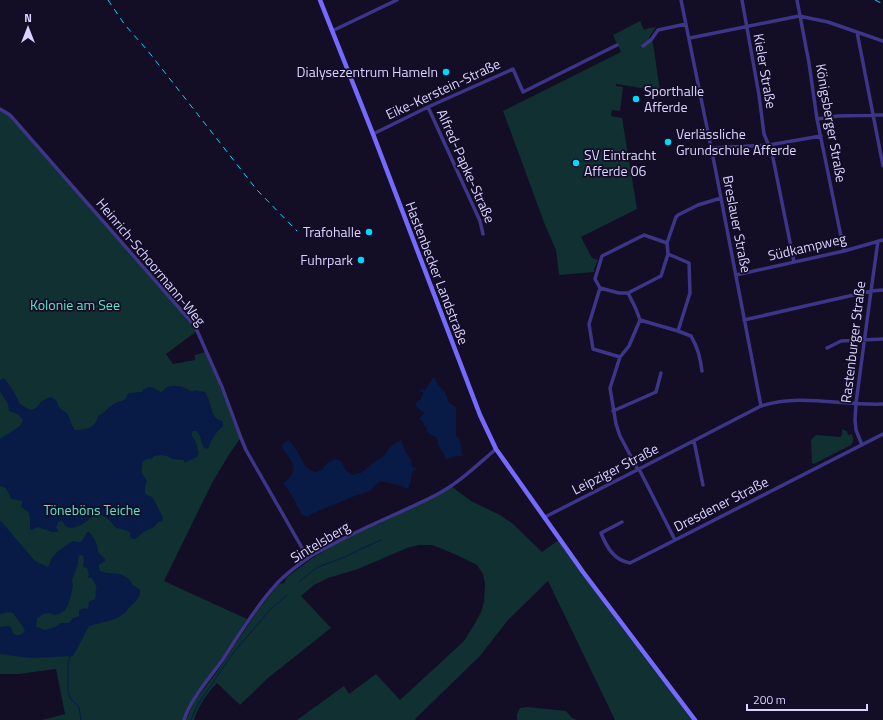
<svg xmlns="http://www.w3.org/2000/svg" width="883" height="720" viewBox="0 0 883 720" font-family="'Titillium Web',sans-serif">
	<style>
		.green { fill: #103031 }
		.water { fill: #071b46; fill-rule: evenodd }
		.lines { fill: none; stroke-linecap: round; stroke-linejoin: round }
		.stream { stroke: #071b46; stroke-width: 1 }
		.street { stroke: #3c3588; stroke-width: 3.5 }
		.secondary { stroke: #746aff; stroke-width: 4.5 }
		.rail { stroke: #00d9fe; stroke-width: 1; stroke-dasharray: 6 5; stroke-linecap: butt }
		.poi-dot { fill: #00d9fe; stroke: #130d26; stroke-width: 1.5 }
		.labels { text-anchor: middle; stroke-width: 3.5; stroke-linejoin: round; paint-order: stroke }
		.street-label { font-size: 14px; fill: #dad3ff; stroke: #130d26 }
		.poi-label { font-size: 14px; fill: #dad3ff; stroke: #130d26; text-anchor: end }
		.park-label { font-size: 14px; fill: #56e7c9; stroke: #130d26 }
	</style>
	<rect width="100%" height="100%" fill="#130d26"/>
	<!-- green -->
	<path class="green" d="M640,21L644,30L649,28L656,27L649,38L653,43L660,91L616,84V86L623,87L620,111L612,110L611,116L622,118L637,209L581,237L592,258L598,260L594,269V272L559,275L556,250L545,225L503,111L621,52L613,35Z
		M0,110L9,116L195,328L197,331L166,354L173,364L195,360V355L205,352L221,389L240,439L230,453L212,483L164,581L247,619C236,636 225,653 214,669C202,685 188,701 183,720H42L65,714L56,669L19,674H0Z
		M842,429L847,431L848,435L852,434C853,439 854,441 851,445L814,464L812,463L811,440L816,435L840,437L842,435Z
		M451,486L471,501L500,515L512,523L542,552L560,539L695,720H615L548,581L508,620L480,656L415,719L416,720H297L344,686L349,694L376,674L400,700L464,641L474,625L481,612L484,602L485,584L483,574L477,565L459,556L440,548L432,545H419L407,548L358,569L328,578L314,585L301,596L331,628L268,678L240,705L217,683C207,693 198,707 194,720H186L194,702L216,673L258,610L278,585L285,582L286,578L311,559L359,530Z
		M528,707L566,711L572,718L577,720H517V714L520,708Z"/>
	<!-- water -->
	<path class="water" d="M433,377L435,378L439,386L445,392L449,403L456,407V436L460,441L462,454L464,456H455L447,459L438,445L437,438L427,432L426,426H424L422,421L419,419L423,415L424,412L420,410L415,405L417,401L420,400L423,394V392L419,391L421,390H425L426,388L428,387V385L429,384Z
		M4,378L13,390L20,404L30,410L36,408L42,401L51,397C60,401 56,404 61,409C64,412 66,411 68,415C71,420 71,425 75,430C86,430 96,428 98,416C104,414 108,407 114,404C120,400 126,402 127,395L129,393L142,392L144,389C152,385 154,389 161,392C163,391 164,390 166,388C174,383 185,387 192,392L194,390L205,392C206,394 207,396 208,398C212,406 211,418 220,420L223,422V426C217,431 211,439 209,447L206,449C199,444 203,436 196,431H193L192,433V436L196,442L199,454C196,459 190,459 185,463L184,460L172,459L167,456L161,455L154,456L151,459C147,458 145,459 142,463C143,467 141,470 142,474C143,476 146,478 147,481L145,485V493L147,495L152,497C157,504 159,511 163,517L162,521L158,522L154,527L145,531L135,539L131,538L130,536V532L122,529L116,528C110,521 105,514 95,514C88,521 75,532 65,526L64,523L61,521L58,522L56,528L58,530V532H52L38,527L31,530L30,529C30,524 31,516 28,512C25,509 22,509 21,505L22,504V501L11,499C8,493 8,487 0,486V439L20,426L23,420L18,414L9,411C9,400 2,398 0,390C0,387 0,383 0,380Z
		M289,440L298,452L305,466L310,470L315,472L322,470L327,463L336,459L341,461L346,471L352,475L361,473L372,464L385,455L390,447L395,443L402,440C403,448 406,454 412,460L411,464L413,468H416V469L412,472L411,481L408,489L398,485L380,481L370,491L355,496L311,514L308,517L302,515L300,511L291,494L283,483C297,474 296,467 287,454C284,451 283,450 282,446L285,442Z
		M0,520L34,560C39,564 43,564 48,567C50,564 50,561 52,558C57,551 66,546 72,541C74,541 76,542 78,542C83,543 85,535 87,532H89C94,538 98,544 98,552L105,559V561L99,565V568L100,571L107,573L120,574L128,578L133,585L140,590C141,597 136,601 131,606C128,608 126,613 122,615C114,621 99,623 89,626L73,656L30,658L0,654V627L8,626L11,627C12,629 12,631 13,633C17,638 23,634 25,630L13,613L10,612L0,614ZM79,555H81L83,556L84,561L83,567L87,568L89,574L88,577V578H92L97,587C94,591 97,595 95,599L89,602L88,609L85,608L79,610V616L73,618L69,623H61L55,627L45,630L37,627L36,626L37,619L43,614L50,613L55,615L59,614L65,610L69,603L73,586L72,580L78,564V558Z"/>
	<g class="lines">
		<!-- stream -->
		<path class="stream" d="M299,582L311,572L318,567L345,557L361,549L381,540
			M70,656L68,664V691L70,698L79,707L81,720
			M191,720L198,704L234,652L269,611L287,595"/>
		<!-- street -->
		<path class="street" d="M681,0L715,167L761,406
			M742,0L759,95L764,134L772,153L794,262
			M797,0L809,63L817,119L844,251
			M332,31L397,0
			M857,32L883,166
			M690,38L799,16L828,22L883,41
			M643,46L651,40L658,30L686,24
			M428,107L480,221L483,234
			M0,109L10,115L195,326L222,387L241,438L246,450L305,553L309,557
			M817,119L838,116L883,115
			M373,134L428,107L513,69L523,92L617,45
			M711,148L769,145L821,136
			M668,254L689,263L690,293L678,331
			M736,275L844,251L883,240
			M600,288L619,293H628
			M640,320L678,331L691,336C698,348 700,357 702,371
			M744,320L871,291L883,290
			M827,348L841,341L883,339
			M620,357L593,349L589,324L600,288L595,279L602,256L644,235L667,243
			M613,411L656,392L661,373
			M694,441L703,485
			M862,445L856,430L855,420L856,403L871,291L878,241
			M639,469L675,540
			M638,470L620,436L616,424L610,388L620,357L629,346L640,320L636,309L628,293L661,276L668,254L667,243L676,217L678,215L698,205L721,198
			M545,517L639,469L761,406C800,393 843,406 883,404
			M622,522L601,533C607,548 614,560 630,563L883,434
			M184,720C191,698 210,678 223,659C239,635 254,609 274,587C281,578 298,565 308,558C317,552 326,548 335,543C368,525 403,512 436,495C459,483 477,465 496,449"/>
		<!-- secondary -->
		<path class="secondary" d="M320,0L373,134L480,415L496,449L513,473L583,572L695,720"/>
		<!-- rail -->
		<path class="rail" d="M108,0L125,25L148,51L257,190L297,231
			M875,0L883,4"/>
	</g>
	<!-- markers -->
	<g class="poi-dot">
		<circle cx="446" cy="72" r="4"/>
		<circle cx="636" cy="99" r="4"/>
		<circle cx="668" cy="142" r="4"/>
		<circle cx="576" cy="163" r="4"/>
		<circle cx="369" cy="232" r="4"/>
		<circle cx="361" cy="260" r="4"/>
	</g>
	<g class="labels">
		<!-- street labels -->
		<g class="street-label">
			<text transform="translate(765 71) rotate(80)" y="5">Kieler Straße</text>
			<text transform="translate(443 89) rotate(-25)" y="5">Eike-Kerstein-Straße</text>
			<text transform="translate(831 123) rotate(80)" y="5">Königsberger Straße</text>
			<text transform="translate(466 166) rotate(66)" y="5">Alfred-Papke-Straße</text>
			<text transform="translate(737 224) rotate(79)" y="5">Breslauer Straße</text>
			<text transform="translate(807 247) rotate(-13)" y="5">Südkampweg</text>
			<text transform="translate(151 262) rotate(50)" y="5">Heinrich-Schoormann-Weg</text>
			<text transform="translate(437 273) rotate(69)" y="5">Hastenbecker Landstraße</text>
			<text transform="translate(853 342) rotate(-83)" y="5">Rastenburger Straße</text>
			<text transform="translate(615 469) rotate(-27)" y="5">Leipziger Straße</text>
			<text transform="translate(721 504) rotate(-27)" y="5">Dresdener Straße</text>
			<text transform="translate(320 542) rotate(-31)" y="5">Sintelsberg</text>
		</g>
		<!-- poi labels -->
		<g class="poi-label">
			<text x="438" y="77">Dialysezentrum Hameln</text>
			<text x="644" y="96" text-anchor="start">Sporthalle<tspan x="644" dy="16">Afferde</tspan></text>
			<text x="676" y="139" text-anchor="start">Verlässliche<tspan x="676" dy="16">Grundschule Afferde</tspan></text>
			<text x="584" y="160" text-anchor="start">SV Eintracht<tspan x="584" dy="16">Afferde 06</tspan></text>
			<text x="361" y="237">Trafohalle</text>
			<text x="353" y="265">Fuhrpark</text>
		</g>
		<!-- park labels -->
		<g class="park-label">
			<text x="75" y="310">Kolonie am See</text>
			<text x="92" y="515">Töneböns Teiche</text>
		</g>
	</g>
	<!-- north arrow -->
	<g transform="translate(28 28)" stroke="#130d26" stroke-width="3" paint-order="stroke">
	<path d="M0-3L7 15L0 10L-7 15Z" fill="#dad3ff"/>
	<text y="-6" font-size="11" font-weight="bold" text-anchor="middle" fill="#dad3ff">N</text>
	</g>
	<!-- scale -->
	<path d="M747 704v6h120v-6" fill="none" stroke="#dad3ff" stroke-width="2"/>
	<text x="753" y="704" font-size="12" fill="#dad3ff" stroke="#130d26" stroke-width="3" paint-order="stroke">200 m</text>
</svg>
